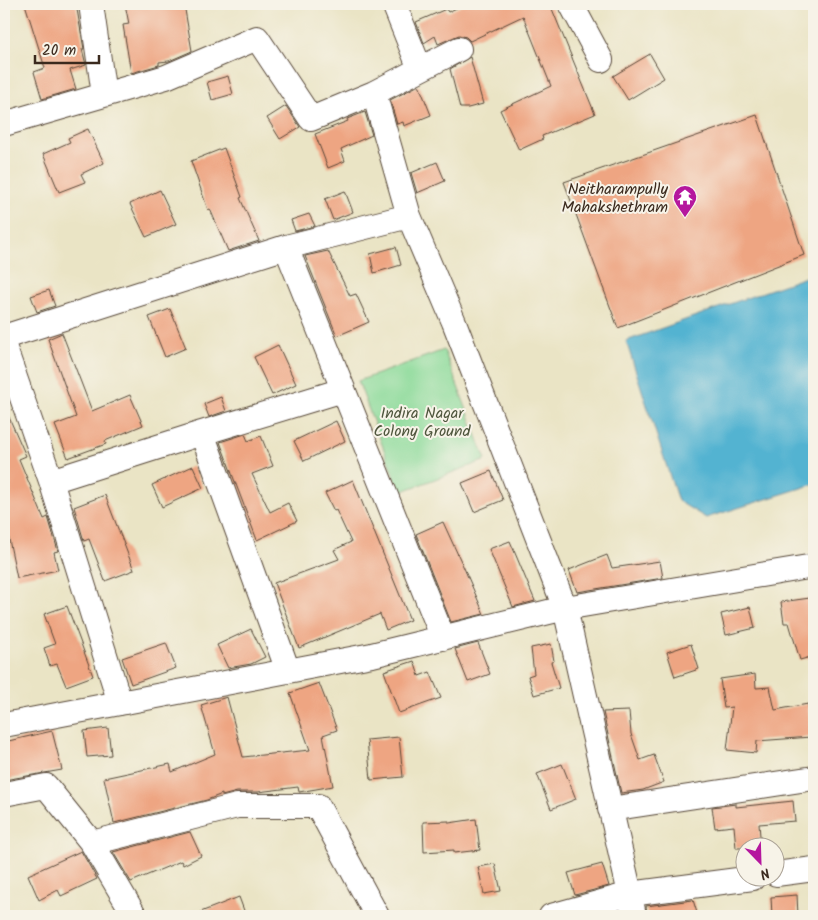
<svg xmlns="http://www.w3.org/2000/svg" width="818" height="920" viewBox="0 0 818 920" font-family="Kalam,sans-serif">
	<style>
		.green { fill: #8ada99; stroke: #62825c }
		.water { fill: #52b3d1; stroke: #466e78 }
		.building { fill: #eea582 }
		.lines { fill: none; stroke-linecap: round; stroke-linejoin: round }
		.minor-casing { stroke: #554637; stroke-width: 26 }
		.minor { stroke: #fff; stroke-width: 24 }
		.labels { text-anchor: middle; stroke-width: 4; stroke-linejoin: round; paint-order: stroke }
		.poi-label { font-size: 16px; fill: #3b2a1e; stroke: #f7f3e8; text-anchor: end }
		.park-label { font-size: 16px; fill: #4f563d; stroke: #f7f3e8 }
	</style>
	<rect width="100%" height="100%" fill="#f7f3e8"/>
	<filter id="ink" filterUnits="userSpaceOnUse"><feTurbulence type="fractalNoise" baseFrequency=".02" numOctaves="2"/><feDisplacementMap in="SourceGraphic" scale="10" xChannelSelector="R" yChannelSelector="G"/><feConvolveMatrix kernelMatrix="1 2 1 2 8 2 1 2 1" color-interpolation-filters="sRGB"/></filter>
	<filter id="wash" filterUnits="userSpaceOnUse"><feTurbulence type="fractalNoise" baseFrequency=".0096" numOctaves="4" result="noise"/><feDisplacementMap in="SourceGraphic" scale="20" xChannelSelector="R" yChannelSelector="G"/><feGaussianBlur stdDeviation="1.12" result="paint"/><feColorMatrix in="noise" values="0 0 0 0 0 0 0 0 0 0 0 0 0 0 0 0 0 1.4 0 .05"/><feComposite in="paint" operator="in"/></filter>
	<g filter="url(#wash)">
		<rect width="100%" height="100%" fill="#eae4c5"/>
		<!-- green -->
		<path class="green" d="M444,350L486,460L400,492L358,381Z"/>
		<!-- water -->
		<path class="water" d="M814,274V484L706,518L678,501L626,341Z"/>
		<g id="blocks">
			<!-- building -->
			<path class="building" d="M25,4H76L84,49H82L86,65L70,70L76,89L42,99L34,72L45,68Z
				M125,4H184L192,51L169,61L159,62V65L131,73L123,25L129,24Z
				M465,4H550L595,114L542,136L543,139L519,150L500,110L551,86L523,16L470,41L466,37L459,35L438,44L435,36L424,43L416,22L446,9L448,12Z
				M650,54L664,78L628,100L613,76Z
				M470,57L483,104L468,108H460L450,69Z
				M228,76L233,94L212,100L207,82Z
				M419,85L431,115L404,126L403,122L397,124L390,100Z
				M286,106L300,127L280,139L267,118Z
				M365,112L372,135L341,149L345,161L328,168L315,134L348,121L347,119Z
				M757,115L804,255L618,328L564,182Z
				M88,129L104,163L81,174L85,182L59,192L43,154L70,142L68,138Z
				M224,148L242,197L240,198L259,241L228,251L210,209L208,210L191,161Z
				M437,162L445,181L417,193L411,173Z
				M160,190L176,224L146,237L130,204Z
				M345,191L353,212L333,220L325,199Z
				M309,214L315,226L295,231L291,220Z
				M396,247L401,265L374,273L370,254Z
				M328,251L350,296L356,294L369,322L337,336L305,256Z
				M49,290L55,306L37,312L31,296Z
				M170,309L186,348L165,357L149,317Z
				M62,333L92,411L130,395L143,425L105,441L106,444L68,458L55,425L76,417L48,339Z
				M278,345L296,384L272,395L254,357Z
				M221,397L226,411L209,417L204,404Z
				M4,406L26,456L19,459L44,519L48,517L58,551L54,552L58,570L17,578L7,530L4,531Z
				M336,421L345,441L304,461L294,441Z
				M245,434L248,441L261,436L273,466L252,474L270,512L288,503L297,521L257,540L220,442Z
				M193,466L203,488L162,507L152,485Z
				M491,471L503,500L474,512L462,483Z
				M353,480L410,620L386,630L380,614L299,648L274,583L339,559L334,550L351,542L336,510L334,511L325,493Z
				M105,495L134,570L105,581L89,539L84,541L74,507Z
				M443,522L464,568L484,614L451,622L416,534Z
				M510,541L535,601L513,607L489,549Z
				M607,555L612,568L660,561L663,578L577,592L569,570Z
				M810,598L814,627V656L800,660L789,623H784L781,602Z
				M67,606L93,676L66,686L57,664L50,666L44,648L55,644L44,614Z
				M750,607L755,628L726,635L721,614Z
				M251,629L265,657L251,664L228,668L217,645Z
				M166,643L176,668L131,684L122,658Z
				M478,643L490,674L468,682L455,649Z
				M551,644L554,661L551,662L559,688L534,695L528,676L534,674L531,648Z
				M691,644L699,669L675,677L667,652Z
				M414,661L419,676L430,672L441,698L399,713L384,671Z
				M755,674L756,688L770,687L775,710L808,704L811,737L757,741L756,753L727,750L732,707L724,708L720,679Z
				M319,683L337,730L323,735L333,786L299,792L298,787L258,792H237L222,796V794L207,800L114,823L104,778L170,764L172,772L215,754L201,705L227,697L243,757L310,750L290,693Z
				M629,711L631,734L640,760L654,755L664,782L643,790L621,793L603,712Z
				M108,728L111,755L87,757L84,731Z
				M52,731L62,770L4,780V742Z
				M399,737L403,777L371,780L367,740Z
				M562,764L576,799L551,809L537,774Z
				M793,801L795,821L759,824L761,848H736L734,826L715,828L712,807L736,804V807Z
				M476,819L480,850L454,853V850L424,852L423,822L449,821V823Z
				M190,832L201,856L183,865L181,861L131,882L113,852Z
				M81,851L97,879L61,896L58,890L39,900L28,875Z
				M495,864L501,891L484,894L478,867Z
				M602,864L609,886L575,895L568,873Z
				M797,895L798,916H772L771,897Z
				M239,897L246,916H194L193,915Z
				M693,900L698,916H647L646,906Z"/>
		</g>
	</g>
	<g filter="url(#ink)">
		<use href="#blocks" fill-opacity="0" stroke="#554637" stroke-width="1"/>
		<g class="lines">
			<!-- minor casing -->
			<g class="minor-casing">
				<path id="minor" d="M91,4L104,95
					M394,4L420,69
					M571,4L601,60
					M374,93L459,49
					M4,124L166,77L257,38L311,119L374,93L409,216
					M286,247L443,638
					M4,337L286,247L409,216L454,322L565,608L630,894L753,878
					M4,346L51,481
					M288,671L202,433L343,390
					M120,703L51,481L202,433
					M4,725L372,655L565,608L814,566
					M4,794L46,786L92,843L135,916
					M610,809L814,778
					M92,843L237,806H318L377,916
					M776,874L814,869
					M551,916L630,894L634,916"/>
			</g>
			<!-- minor -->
			<use href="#minor" class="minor"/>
		</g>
	</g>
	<!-- icons -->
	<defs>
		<g id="temple-pin" transform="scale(1.25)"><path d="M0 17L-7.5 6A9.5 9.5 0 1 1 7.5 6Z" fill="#b5179e" stroke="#f7f3e8"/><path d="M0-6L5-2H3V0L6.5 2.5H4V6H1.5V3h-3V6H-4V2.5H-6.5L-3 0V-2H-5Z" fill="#fff"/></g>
	</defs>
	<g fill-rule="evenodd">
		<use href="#temple-pin" x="685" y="197"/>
	</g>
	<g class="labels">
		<!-- poi labels -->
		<g class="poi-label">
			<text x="668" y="194">Neitharampully<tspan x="668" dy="18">Mahakshethram</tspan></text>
		</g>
		<!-- park labels -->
		<g class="park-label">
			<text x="422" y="418">Indira Nagar<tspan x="422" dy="18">Colony Ground</tspan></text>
		</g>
	</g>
	<!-- margin -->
	<rect width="818" height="920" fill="none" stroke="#f7f3e8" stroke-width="20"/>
	<!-- north arrow -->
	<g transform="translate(760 862) rotate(157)"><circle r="24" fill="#f7f3e8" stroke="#aca397"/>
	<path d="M0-4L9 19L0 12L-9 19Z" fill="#b5179e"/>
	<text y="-8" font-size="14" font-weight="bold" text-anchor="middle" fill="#3b2a1e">N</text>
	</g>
	<!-- scale -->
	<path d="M35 55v8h64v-8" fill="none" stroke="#3b2a1e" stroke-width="2.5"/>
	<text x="42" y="55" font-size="15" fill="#3b2a1e" stroke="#f7f3e8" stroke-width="4" paint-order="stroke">20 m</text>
</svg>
